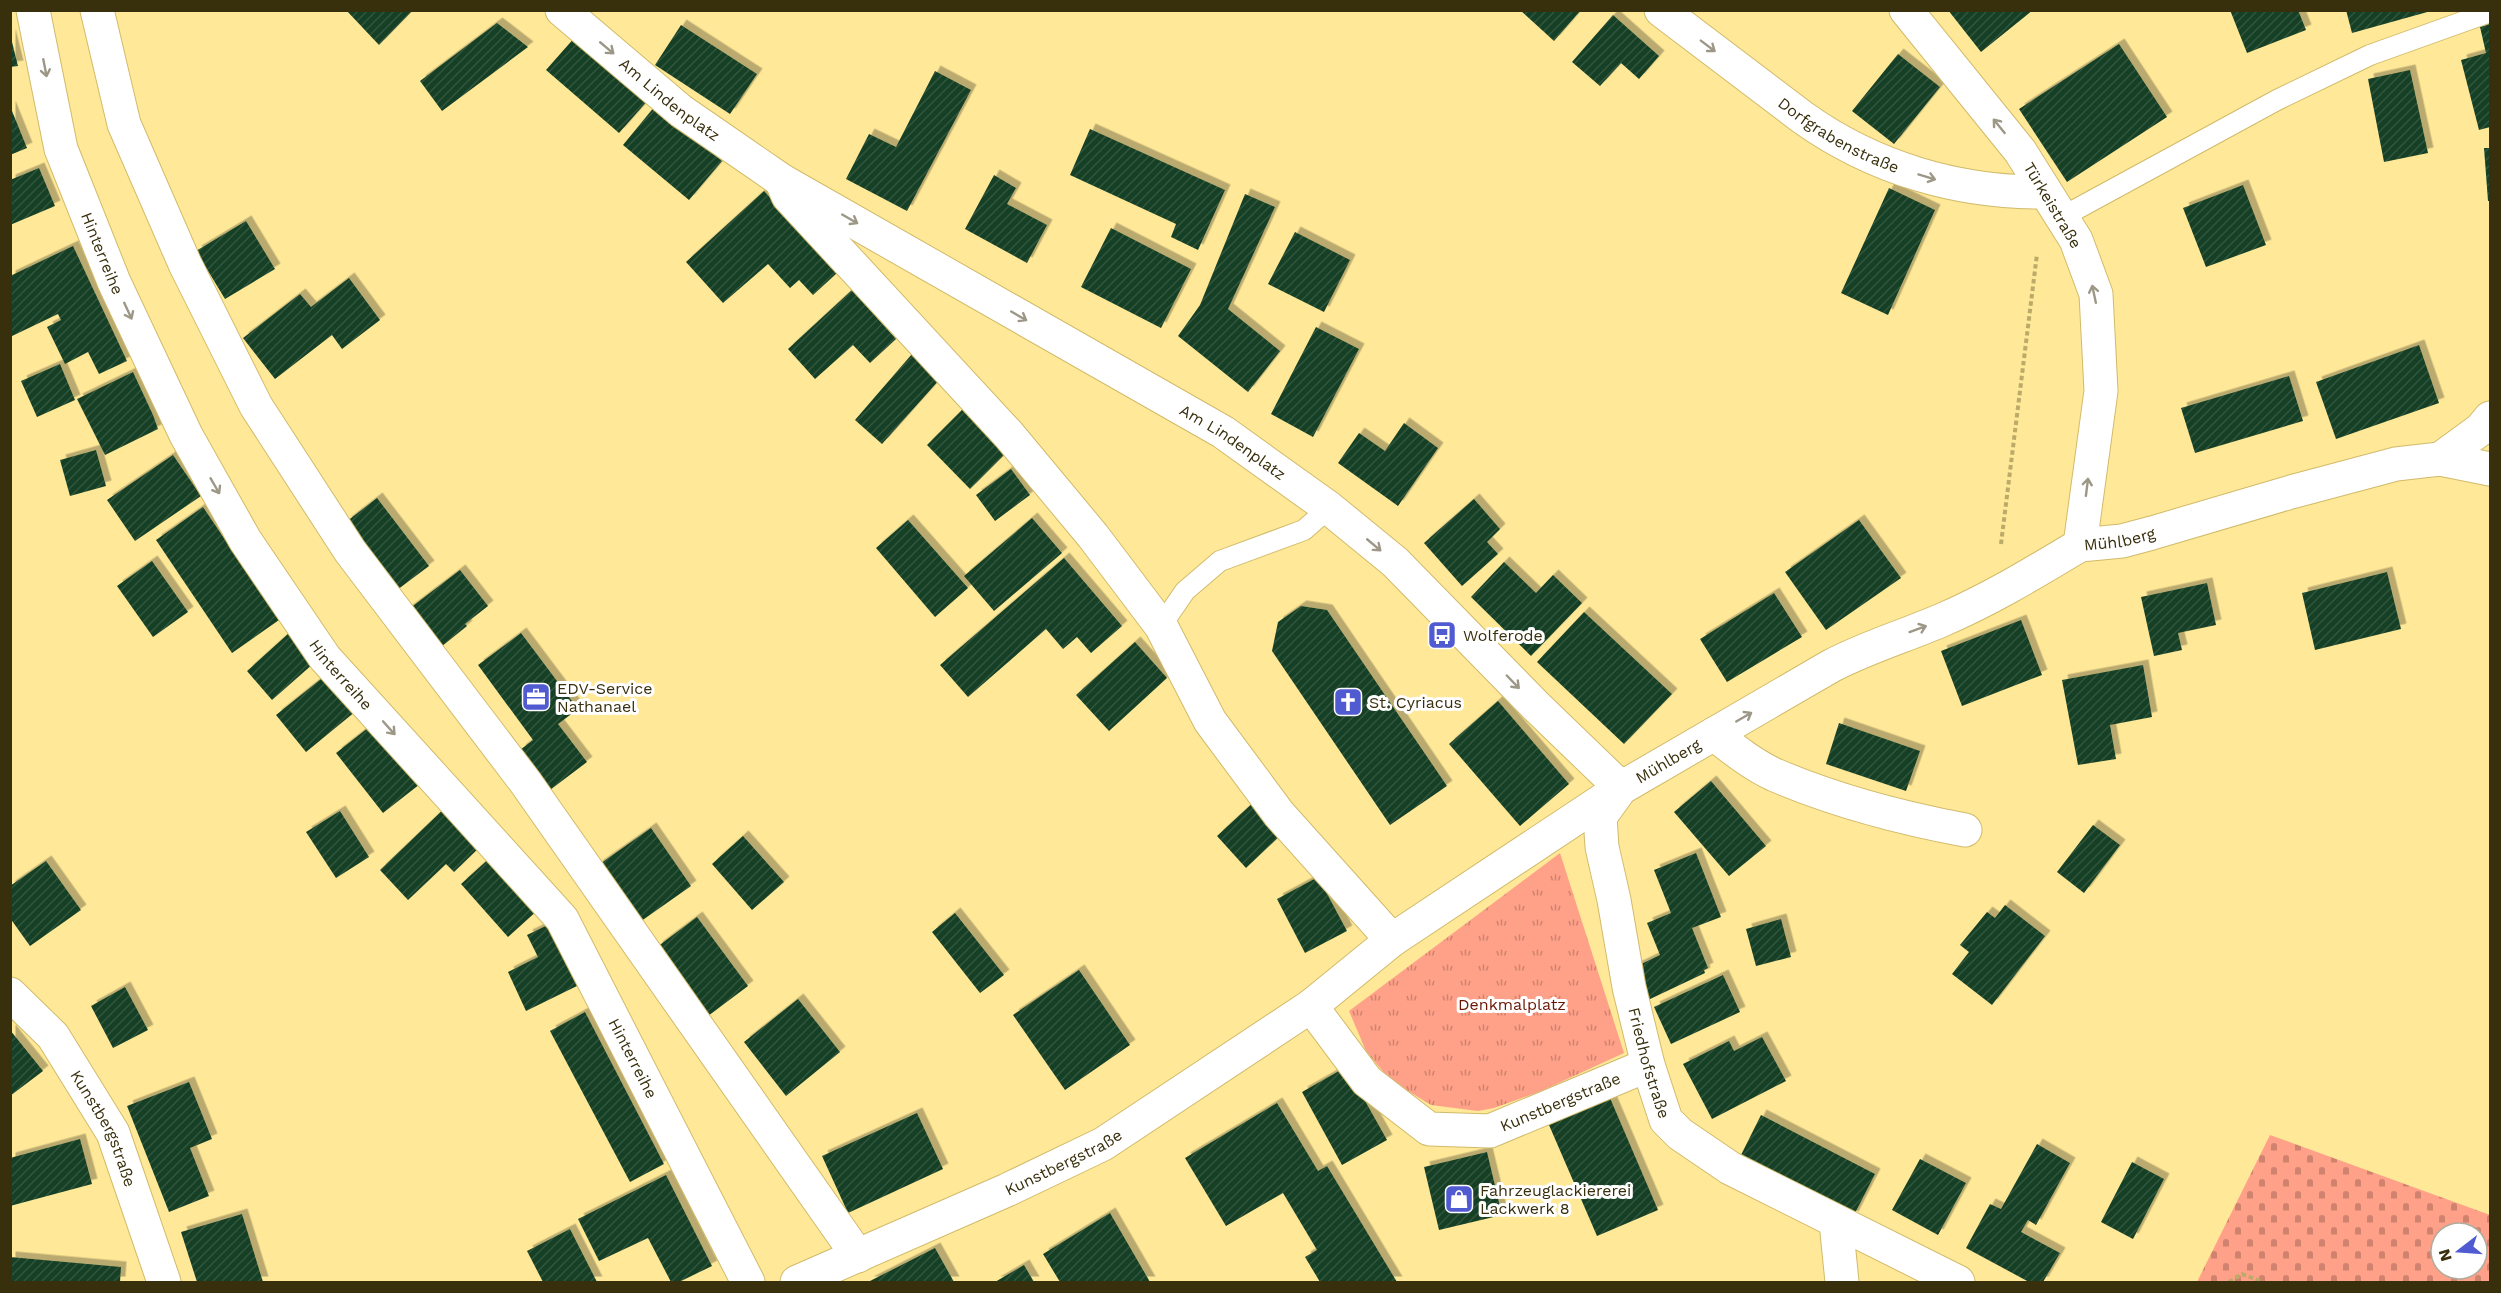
<svg xmlns="http://www.w3.org/2000/svg" width="2501" height="1293" viewBox="0 0 2501 1293" font-family="'Work Sans',sans-serif">
	<style>
		.cemetery { fill: url(#cemetery-stones); fill-rule: evenodd }
		.park { fill: url(#park-tufts) }
		.building { fill: url(#building-hatch); filter: url(#shadow) }
		.lines { fill: none; stroke-linecap: round; stroke-linejoin: round }
		.lane-casing { stroke: #d1bb6b; stroke-width: 22 }
		.street-casing { stroke: #d1bb6b; stroke-width: 35 }
		.secondary-casing { stroke: #d1bb6b; stroke-width: 35 }
		.path { stroke: #bcaa69; stroke-width: 4; stroke-dasharray: 4.5 3; stroke-linecap: butt }
		.lane { stroke: #fff; stroke-width: 20 }
		.street { stroke: #fff; stroke-width: 33 }
		.secondary { stroke: #fff; stroke-width: 33 }
		.oneway { stroke: #9c9786 }
		.labels { text-anchor: middle; stroke-width: 6; stroke-linejoin: round; paint-order: stroke }
		.street-label { font-size: 16px; fill: #382f0d; stroke: #fff }
		.poi-label { font-size: 16px; fill: #382f0d; stroke: #fff; text-anchor: start }
		.park-label { font-size: 16px; fill: #691703; stroke: #fff }
	</style>
	<defs>
		<pattern id="cemetery-stones" width="16" height="16" patternUnits="userSpaceOnUse" patternTransform="scale(1.5)"><rect width="16" height="16" fill="#ffa089"/><path d="M2 7V4a2 2 0 0 1 4 0v3zM10 15v-3a2 2 0 0 1 4 0v3z" fill="#cf836e"/></pattern>
		<pattern id="park-tufts" width="24" height="20" patternUnits="userSpaceOnUse" patternTransform="scale(1.5)"><rect width="24" height="20" fill="#ffa089"/><path d="M3 7l-1-3M5 7V3M7 7l1-3M15 17l-1-3M17 17v-4M19 17l1-3" fill="none" stroke="#cf836e"/></pattern>
		<pattern id="building-hatch" width="6" height="6" patternUnits="userSpaceOnUse" patternTransform="scale(1.5)"><rect width="6" height="6" fill="#164127"/><path d="M-1 1l2-2M0 6l6-6M5 7l2-2" fill="none" stroke="#30543c"/></pattern>
		<filter id="shadow"><feDropShadow dx="5.5" dy="-5.5" stdDeviation="0" flood-color="#0004"/></filter>
	</defs>
	<rect width="100%" height="100%" fill="#ffe897"/>
	<!-- cemetery -->
	<path class="cemetery" d="M2270,1135L2490,1215V1282H2197ZM2441,1233H2477V1269H2441Z"/>
	<!-- park -->
	<path class="park" d="M1560,853L1624,1053L1539,1092L1494,1108L1478,1111L1431,1105L1390,1080L1366,1051L1349,1011Z"/>
	<!-- building -->
	<path class="building" d="M346,10H413L379,45Z
		M1520,10H1581L1554,41Z
		M1948,10H2033L1981,52Z
		M2230,10H2298L2306,30L2247,53Z
		M2346,10H2431V11L2352,33Z
		M1613,15L1659,56L1639,79L1621,63L1600,86L1572,62Z
		M497,23L528,47L442,111L420,81Z
		M2490,24V127L2479,130L2461,60L2486,53L2480,27Z
		M681,25L757,74L730,114L655,65Z
		M10,34L18,66L10,67Z
		M576,36L649,99L619,133L546,70Z
		M2119,44L2167,117L2067,182L2019,109Z
		M1898,54L1940,87L1894,144L1852,111Z
		M2410,70L2428,153L2384,162L2368,79Z
		M935,71L971,90L907,211L846,179L869,134L896,147Z
		M10,106L27,148L10,155Z
		M655,106L722,161L689,200L623,145Z
		M1090,129L1225,190L1198,250L1171,237L1176,224L1070,175Z
		M2484,148H2490V201H2488Z
		M39,168L55,206L10,225V180Z
		M994,175L1016,188L1007,204L1047,225L1027,263L965,229Z
		M2243,185L2266,245L2206,267L2183,208Z
		M1889,188L1935,210L1888,315L1841,293Z
		M764,191L838,272L813,295L799,280L790,288L768,264L723,303L686,262Z
		M1245,194L1275,207L1228,309L1280,351L1248,392L1178,336L1200,305Z
		M246,221L275,269L225,299L196,251Z
		M1111,228L1191,269L1161,328L1081,287Z
		M1295,232L1350,260L1324,312L1268,284Z
		M73,246L127,361L99,374L88,352L65,364L47,327L61,320L58,314L10,337V276Z
		M349,278L380,320L342,349L332,335L275,379L243,338L300,294L311,307Z
		M852,290L896,339L870,363L853,345L815,379L788,349Z
		M1316,327L1359,349L1313,437L1271,414Z
		M2419,345L2439,403L2336,439L2316,382Z
		M912,354L940,379L882,444L855,420Z
		M60,364L75,400L37,417L21,381Z
		M133,372L153,415L158,429L105,455L77,399Z
		M2289,376L2303,421L2195,453L2181,408Z
		M964,408L1008,451L970,489L927,445Z
		M1404,423L1438,448L1398,506L1338,463L1359,433L1385,451Z
		M96,450L106,486L70,496L60,460Z
		M173,455L201,496L135,541L107,500Z
		M1011,469L1030,495L995,521L976,495Z
		M377,498L429,566L397,590L346,522Z
		M1474,499L1500,529L1487,542L1498,554L1462,586L1424,543Z
		M203,507L279,620L232,653L156,540Z
		M1032,518L1062,553L994,611L964,576Z
		M908,520L968,588L935,617L876,548Z
		M1859,520L1901,578L1826,630L1785,572Z
		M1064,558L1122,626L1091,653L1077,637L1063,649L1046,629L968,697L940,665Z
		M152,561L188,612L153,637L117,586Z
		M1504,562L1536,593L1553,575L1582,603L1531,656L1471,597Z
		M460,570L488,606L465,624L467,626L436,651L405,612Z
		M2387,572L2401,629L2315,650L2302,593Z
		M2207,583L2216,625L2178,633L2182,650L2154,656L2141,597Z
		M1774,593L1802,637L1727,682L1700,639Z
		M1301,606L1327,610L1447,786L1390,825L1272,651L1278,622Z
		M1584,612L1672,694L1624,744L1537,662Z
		M2021,620L2042,675L1962,706L1941,651Z
		M521,633L578,709L558,724L587,762L550,790L520,750L533,740L478,665Z
		M288,634L314,663L272,700L247,671Z
		M1135,642L1167,678L1109,731L1076,695Z
		M2143,665L2152,717L2110,725L2116,759L2078,765L2062,680Z
		M326,675L356,711L306,752L276,715Z
		M1498,701L1569,784L1520,826L1449,744Z
		M1839,723L1920,751L1906,791L1826,764Z
		M373,724L420,784L383,813L336,753Z
		M1711,781L1766,846L1729,876L1674,812Z
		M1255,801L1284,832L1246,868L1217,836Z
		M449,804L485,842L454,872L446,864L408,900L380,870Z
		M340,811L369,857L336,878L306,832Z
		M2093,825L2120,845L2084,893L2057,872Z
		M651,828L691,886L637,924L597,866Z
		M743,836L784,882L752,910L712,864Z
		M1696,853L1721,917L1692,928L1708,968L1704,970L1705,973L1648,1000L1633,968L1660,955L1647,923L1671,913L1654,870Z
		M492,856L540,908L508,937L461,884Z
		M46,861L81,910L30,946L10,918V886Z
		M1318,877L1347,931L1305,953L1277,899Z
		M2005,905L2045,936L1992,1005L1952,974L1969,952L1960,945L1987,912L1995,918Z
		M955,913L1004,975L980,993L932,932Z
		M697,917L748,986L708,1016L657,947Z
		M1781,919L1791,957L1756,966L1746,929Z
		M552,923L581,984L526,1011L508,972L538,957L527,935Z
		M1079,970L1130,1045L1065,1090L1013,1015Z
		M1723,975L1740,1012L1671,1044L1654,1007Z
		M125,987L148,1030L113,1048L91,1006Z
		M798,999L840,1052L786,1096L744,1042Z
		M585,1012L664,1164L630,1182L550,1031Z
		M10,1030L43,1071L10,1096Z
		M1762,1037L1786,1081L1712,1119L1683,1064L1729,1041L1734,1051Z
		M1346,1067L1387,1140L1342,1165L1302,1092Z
		M189,1082L212,1139L190,1148L209,1196L169,1212L127,1106Z
		M1610,1098L1658,1210L1597,1236L1549,1125Z
		M1277,1103L1318,1171L1327,1166L1397,1282H1320L1305,1257L1317,1250L1283,1193L1226,1226L1185,1158Z
		M917,1113L943,1169L848,1213L822,1156Z
		M1761,1115L1875,1174L1853,1217L1739,1159Z
		M80,1139L92,1184L10,1206V1158Z
		M2037,1144L2070,1163L2036,1225L2028,1220L2021,1232L2060,1253L2043,1282H2029L1966,1248L1990,1204L2001,1209Z
		M1487,1152L1502,1215L1439,1230L1424,1167Z
		M1920,1159L1966,1183L1938,1235L1892,1210Z
		M2132,1162L2164,1179L2133,1239L2101,1222Z
		M666,1175L712,1266L679,1282H671L648,1238L599,1261L578,1219Z
		M1110,1213L1150,1282H1060L1043,1254Z
		M242,1214L263,1282H197L181,1232Z
		M570,1229L597,1282H543L527,1251Z
		M935,1248L954,1282H868Z
		M10,1257L121,1267L120,1282H10Z
		M1024,1265L1034,1282H995Z"/>
	<g class="lines">
		<!-- lane casing -->
		<g class="lane-casing">
			<path id="lane" d="M2062,217L2277,100L2370,55L2490,12
				M1161,626L1185,591L1220,561L1304,530L1329,508"/>
		</g>
		<!-- street casing -->
		<g class="street-casing">
			<g id="street">
				<path id="s1" d="M33,10L61,149L114,282L186,435L245,540L325,658L562,919L748,1282"/>
				<path d="M97,10L124,124L185,264L256,406L350,551L526,783L858,1256"/>
				<path id="s2" d="M1661,10L1802,117C1873,168 1958,193 2045,192"/>
				<path d="M781,180L788,196L1009,435L1093,536L1161,626L1210,721L1279,814L1392,940"/>
				<path d="M2440,459L2481,429L2490,418"/>
				<path id="s3" d="M2080,545L2122,541L2152,533L2291,492L2396,464L2440,459L2490,469"/>
				<path d="M1714,734C1733,749 1753,765 1775,775C1836,801 1901,818 1965,830"/>
				<path id="s4" d="M1618,792L1600,817L1602,847L1614,900L1629,987L1648,1065L1666,1120L1680,1134L1730,1168L1958,1282"/>
				<path id="s5" d="M10,994L53,1036L113,1133L164,1282"/>
				<path id="s6" d="M1311,1006L1367,1081L1429,1129L1490,1131L1648,1065"/>
				<path d="M1836,1222L1842,1282"/>
				<path id="s7" d="M797,1282L1007,1190L1103,1144L1311,1006L1392,940L1621,788"/>
			</g>
		</g>
		<!-- secondary casing -->
		<g class="secondary-casing">
			<g id="secondary">
				<path id="s8" d="M562,10L681,111L781,180L1223,432L1329,508L1395,562L1535,705L1621,788L1831,666C1867,647 1905,636 1942,620C1991,599 2035,572 2080,545L2101,391L2096,294L2076,240L2020,151L1906,10"/>
			</g>
		</g>
		<!-- path -->
		<path class="path" d="M2001,544L2037,254
			M2229,1282L2242,1274L2263,1282"/>
		<!-- lane -->
		<use href="#lane" class="lane"/>
		<!-- street -->
		<use href="#street" class="street"/>
		<!-- secondary -->
		<use href="#secondary" class="secondary"/>
	</g>
	<!-- one-way arrows -->
	<defs><path id="oneway-shaft" d="M-6 0H5M1.5-3L5.5 0L1.5 3" fill="none" stroke-width="1.6" stroke-linecap="round" stroke-linejoin="round" transform="scale(1.5)"/></defs>
	<g class="oneway">
		<use href="#oneway-shaft" transform="translate(1708 46) rotate(37)"/>
		<use href="#oneway-shaft" transform="translate(607 48) rotate(40)"/>
		<use href="#oneway-shaft" transform="translate(45 68) rotate(79)"/>
		<use href="#oneway-shaft" transform="translate(1999 126) rotate(-129)"/>
		<use href="#oneway-shaft" transform="translate(1927 177) rotate(17)"/>
		<use href="#oneway-shaft" transform="translate(850 219) rotate(30)"/>
		<use href="#oneway-shaft" transform="translate(2094 294) rotate(-102)"/>
		<use href="#oneway-shaft" transform="translate(128 311) rotate(65)"/>
		<use href="#oneway-shaft" transform="translate(1019 316) rotate(30)"/>
		<use href="#oneway-shaft" transform="translate(215 486) rotate(60)"/>
		<use href="#oneway-shaft" transform="translate(2087 487) rotate(-83)"/>
		<use href="#oneway-shaft" transform="translate(1374 545) rotate(40)"/>
		<use href="#oneway-shaft" transform="translate(1918 629) rotate(-20)"/>
		<use href="#oneway-shaft" transform="translate(1513 682) rotate(46)"/>
		<use href="#oneway-shaft" transform="translate(1744 717) rotate(-30)"/>
		<use href="#oneway-shaft" transform="translate(389 728) rotate(48)"/>
	</g>
	<!-- icons -->
	<defs>
		<g id="bus-square" transform="scale(1.5)"><rect x="-9" y="-9" width="18" height="18" rx="4" fill="#505bd1" stroke="#fff"/><path d="M-5-6H5V4H4V6H2V4H-2V6H-4V4H-5ZM-3.5-4V0h7V-4ZM-3.5 1.2v1.5H-2V1.2ZM2 1.2v1.5H3.5V1.2Z" fill="#fff"/></g>
		<g id="office-square" transform="scale(1.5)"><rect x="-9" y="-9" width="18" height="18" rx="4" fill="#505bd1" stroke="#fff"/><path d="M-6-3h4V-5.5h4V-3h4V5H-6ZM-1-4.5V-3h2v-1.5ZM-6 0V1H6V0Z" fill="#fff"/></g>
		<g id="church-square" transform="scale(1.5)"><rect x="-9" y="-9" width="18" height="18" rx="4" fill="#505bd1" stroke="#fff"/><path d="M-1.2-6h2.4v3.5h3.3v2.4h-3.3V6h-2.4V-.1h-3.3v-2.4h3.3Z" fill="#fff"/></g>
		<g id="shop-square" transform="scale(1.5)"><rect x="-9" y="-9" width="18" height="18" rx="4" fill="#505bd1" stroke="#fff"/><path d="M-5-2.5h2.3a2.7 3.5 0 0 1 5.4 0H5L5.5 6h-11ZM-1.5-2.5h3a1.5 2.3 0 0 0-3 0Z" fill="#fff"/></g>
	</defs>
	<g fill-rule="evenodd">
		<use href="#bus-square" x="1442" y="635"/>
		<use href="#office-square" x="536" y="697"/>
		<use href="#church-square" x="1348" y="702"/>
		<use href="#shop-square" x="1459" y="1199"/>
	</g>
	<g class="labels">
		<!-- street labels -->
		<g class="street-label">
			<text dy="6" stroke="none"><textPath href="#s8" startOffset="140">Am Lindenplatz</textPath></text>
			<text dy="6" stroke="none"><textPath href="#s2" startOffset="218">Dorfgrabenstraße</textPath></text>
			<text transform="translate(2053 205) rotate(59)" y="6">Türkeistraße</text>
			<text dy="6" stroke="none"><textPath href="#s1" startOffset="254">Hinterreihe</textPath></text>
			<text dy="6" stroke="none"><textPath href="#s8" startOffset="800">Am Lindenplatz</textPath></text>
			<text dy="6" stroke="none"><textPath href="#s3" startOffset="40">Mühlberg</textPath></text>
			<text dy="6" stroke="none"><textPath href="#s1" startOffset="740">Hinterreihe</textPath></text>
			<text dy="6" stroke="none"><textPath href="#s8" startOffset="1376">Mühlberg</textPath></text>
			<text dy="6" stroke="none"><textPath href="#s1" startOffset="1226">Hinterreihe</textPath></text>
			<text dy="6" stroke="none"><textPath href="#s4" startOffset="282">Friedhofstraße</textPath></text>
			<text dy="6" stroke="none"><textPath href="#s6" startOffset="309">Kunstbergstraße</textPath></text>
			<text dy="6" stroke="none"><textPath href="#s5" startOffset="166">Kunstbergstraße</textPath></text>
			<text dy="6" stroke="none"><textPath href="#s7" startOffset="292">Kunstbergstraße</textPath></text>
		</g>
		<!-- poi labels -->
		<g class="poi-label">
			<text x="1463" y="641">Wolferode</text>
			<text x="557" y="694">EDV-Service<tspan x="557" dy="18">Nathanael</tspan></text>
			<text x="1369" y="708">St. Cyriacus</text>
			<text x="1480" y="1196">Fahrzeuglackiererei<tspan x="1480" dy="18">Lackwerk 8</tspan></text>
		</g>
		<!-- park labels -->
		<g class="park-label">
			<text x="1512" y="1010">Denkmalplatz</text>
		</g>
	</g>
	<!-- border -->
	<rect width="2501" height="1293" fill="none" stroke="#382f0d" stroke-width="24"/>
	<!-- north arrow -->
	<g transform="translate(2459 1251) rotate(253)"><circle r="28" fill="#ffffff" stroke="#afac9e" stroke-width="1.5"/>
	<path d="M0-4.5L10 22L0 15L-10 22Z" fill="#505bd1"/>
	<text y="-9" font-size="16" font-weight="bold" text-anchor="middle" fill="#382f0d">N</text>
	</g>
</svg>
